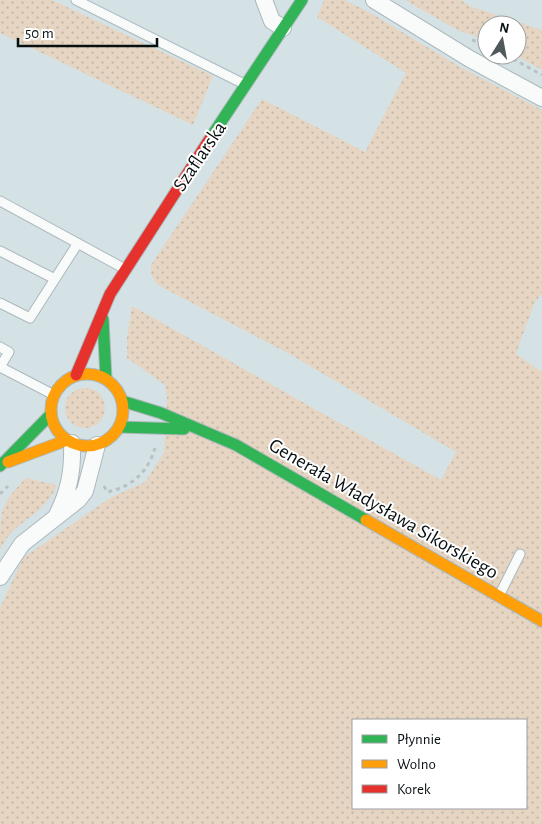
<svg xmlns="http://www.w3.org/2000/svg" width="542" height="824" viewBox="0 0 542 824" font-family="'Alegreya Sans',sans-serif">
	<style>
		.grass { fill: url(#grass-dots); fill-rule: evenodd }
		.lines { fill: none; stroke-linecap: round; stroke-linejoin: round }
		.lane-casing { stroke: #acb8bb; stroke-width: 11 }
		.street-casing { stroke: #acb8bb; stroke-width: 18 }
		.fast-casing { stroke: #acb8bb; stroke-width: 13 }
		.slow-casing { stroke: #acb8bb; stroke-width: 13 }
		.jam-casing { stroke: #acb8bb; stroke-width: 13 }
		.path { stroke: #bbc1c2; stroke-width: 3; stroke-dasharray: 4 4; stroke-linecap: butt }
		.lane { stroke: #f9fbfb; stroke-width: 9 }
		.street { stroke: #f9fbfb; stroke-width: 16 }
		.fast { stroke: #30b455; stroke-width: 11 }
		.slow { stroke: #ff9f0a; stroke-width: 11 }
		.jam { stroke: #e5322d; stroke-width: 11 }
		.labels { text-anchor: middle; stroke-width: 4; stroke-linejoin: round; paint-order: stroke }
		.street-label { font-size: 20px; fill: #070f11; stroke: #fff }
	</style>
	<defs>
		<pattern id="grass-dots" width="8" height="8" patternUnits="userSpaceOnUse" patternTransform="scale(1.25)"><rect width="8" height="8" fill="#e5d5c2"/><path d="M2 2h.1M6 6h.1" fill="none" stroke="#c3b6a6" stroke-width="1.8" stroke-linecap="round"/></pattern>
	</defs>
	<rect width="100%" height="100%" fill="#d4e2e6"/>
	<!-- grass -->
	<path class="grass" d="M0,0H52L213,76L193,125L0,33Z
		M324,0H345L374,15L462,68L542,110V293L534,304L516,354L542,372V824H0V608L23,558L110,498L145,482L164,453L167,397L165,385L127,358V338L132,306L441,480L456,452L293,356L158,285L151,275V265L262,99L365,152L406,73L317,17ZM353,720H526V808H353Z
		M405,0H461L472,7L542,30V70L515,55H517V25H487V40L457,30Z
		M65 408a20 20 0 1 1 40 0a20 20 0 1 1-40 0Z
		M26,478L57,485C43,518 13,520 0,550C0,509 0,505 26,478Z"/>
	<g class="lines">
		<!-- lane casing -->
		<g class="lane-casing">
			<path id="lane" d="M76,0L244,84
				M0,201L125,269
				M0,251L55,279
				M0,303L30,318L78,243
				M0,347L9,352L0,367L54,395
				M499,596L520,554"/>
		</g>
		<!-- street casing -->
		<g class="street-casing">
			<path id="street" d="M264,0L272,21L283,28
				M374,0L470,59L542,98
				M56,517C69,492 73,471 72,443
				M0,577L22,544L78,500L85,491L97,445"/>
		</g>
		<!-- fast casing -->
		<g class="fast-casing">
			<path id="fast" d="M211,137L302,0
				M103,319L106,379
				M122,401L161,413L236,445L366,520
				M119,427L184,429
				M0,466L51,414"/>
		</g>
		<!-- slow casing -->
		<g class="slow-casing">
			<path id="slow" d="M51 410a36 36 0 1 1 72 0a36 36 0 1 1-72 0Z
				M8,462L67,440
				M366,520L542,621"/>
		</g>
		<!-- jam casing -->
		<g class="jam-casing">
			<path id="jam" d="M76,375L110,294L211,137"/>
		</g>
		<!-- path -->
		<path class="path" d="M472,40L487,45
			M506,55L542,75
			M104,486L107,492C132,487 148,472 155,448
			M0,494L8,486"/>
		<!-- lane -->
		<use href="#lane" class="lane"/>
		<!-- street -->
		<use href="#street" class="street"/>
		<!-- fast -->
		<use href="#fast" class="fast"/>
		<!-- slow -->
		<use href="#slow" class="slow"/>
		<!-- jam -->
		<use href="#jam" class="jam"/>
	</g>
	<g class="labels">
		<!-- street labels -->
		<g class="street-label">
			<text transform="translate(199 156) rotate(-56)" y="7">Szaflarska</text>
			<text transform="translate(384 508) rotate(30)" y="7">Generała Władysława Sikorskiego</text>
		</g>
	</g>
	<!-- legend -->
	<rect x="352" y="719" width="175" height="90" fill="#ffffff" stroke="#9c9fa0"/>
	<rect x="362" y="735" width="25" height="8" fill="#30b455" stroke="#9c9fa0"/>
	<text x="397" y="744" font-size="15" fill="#070f11">Płynnie</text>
	<rect x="362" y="760" width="25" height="8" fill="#ff9f0a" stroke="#9c9fa0"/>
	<text x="397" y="769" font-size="15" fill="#070f11">Wolno</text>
	<rect x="362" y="785" width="25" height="8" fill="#e5322d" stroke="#9c9fa0"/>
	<text x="397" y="794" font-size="15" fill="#070f11">Korek</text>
	<!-- north arrow -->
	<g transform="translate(502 40) rotate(11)"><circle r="24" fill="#ffffff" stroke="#9c9fa0"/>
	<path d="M0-4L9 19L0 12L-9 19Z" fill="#4f595c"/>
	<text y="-8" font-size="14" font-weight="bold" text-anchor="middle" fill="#070f11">N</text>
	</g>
	<!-- scale -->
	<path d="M18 38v8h139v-8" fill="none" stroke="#070f11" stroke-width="2.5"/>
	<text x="25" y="38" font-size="15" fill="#070f11" stroke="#ffffff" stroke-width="4" paint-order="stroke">50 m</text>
</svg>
